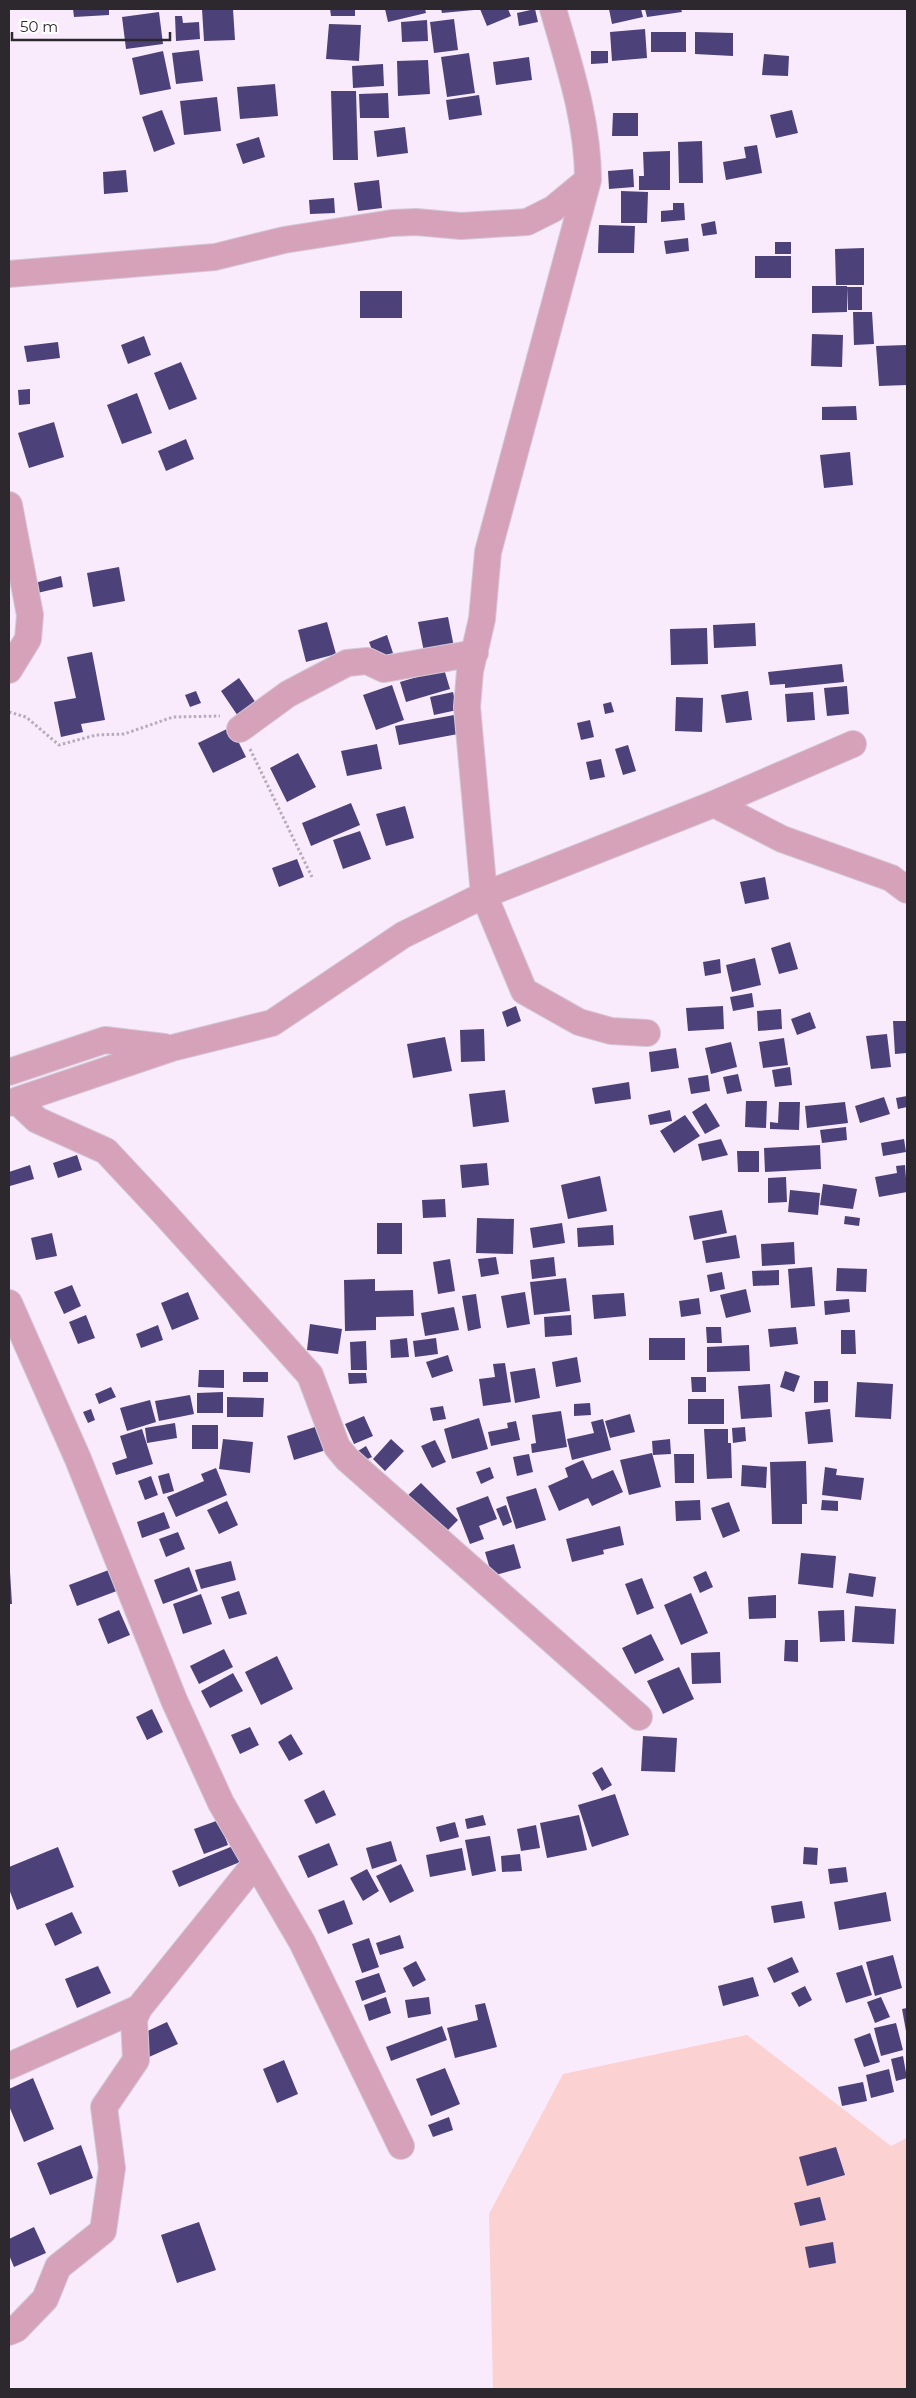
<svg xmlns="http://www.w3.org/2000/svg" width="916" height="2398" viewBox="0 0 916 2398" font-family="Montserrat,sans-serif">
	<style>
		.green { fill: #fcd1d1 }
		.building { fill: #4d4179 }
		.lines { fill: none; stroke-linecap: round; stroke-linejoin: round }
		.minor-casing { stroke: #d4c8d7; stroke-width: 28 }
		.path { stroke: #b7acba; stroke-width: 3; stroke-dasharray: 2.5 2.5; stroke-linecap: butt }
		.minor { stroke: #d5a2ba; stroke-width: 26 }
	</style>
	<rect width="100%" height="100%" fill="#f9ebfc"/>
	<!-- green -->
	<path class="green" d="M747,2035L891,2146L907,2138V2389H493L489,2214L563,2074Z"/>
	<!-- building -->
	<path class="building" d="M73,9H109V15L74,17Z
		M202,9H233L235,40L204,41Z
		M330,9H355V16H331Z
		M385,9H425L426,13L388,22Z
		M441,9H474V10L442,13Z
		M480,9H508L511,16L487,26Z
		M535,9L538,22L519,26L517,13Z
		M609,9H641L643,17L612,24Z
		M645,9H681L682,12L647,17Z
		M159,12L163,44L126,49L122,17Z
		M175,16H182L183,23L199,22L200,39L176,41Z
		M454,19L458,50L434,53L430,22Z
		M427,20L428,41L402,42L401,22Z
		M329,24L361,25L359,61L326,59Z
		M645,29L647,58L612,61L610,32Z
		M651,32H686V52H651Z
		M695,32L733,33V56L695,54Z
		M199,50L203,81L176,84L172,53Z
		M163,51L171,89L140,95L132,58Z
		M591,51H608V63L591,64Z
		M469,53L475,93L447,97L441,57Z
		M764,54L789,56L788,76L762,75Z
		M529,57L532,80L496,85L493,62Z
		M428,60L430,94L398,96L397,61Z
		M383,64L384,86L353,88L352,66Z
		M275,84L278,116L240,119L237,87Z
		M331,91H356L358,160H333Z
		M388,93L389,118H360L359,94Z
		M479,95L482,115L449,120L446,100Z
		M217,97L221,131L184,135L180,101Z
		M162,110L175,144L154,152L142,117Z
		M792,110L798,133L776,138L770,115Z
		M613,113H638V136H612Z
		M405,127L408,153L377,157L374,131Z
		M259,137L265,157L243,164L236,144Z
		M702,141L703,183H679L678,142Z
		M757,145L762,173L726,180L723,162L746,158L744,147Z
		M670,151V190H639V176H644L643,152Z
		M633,169L634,187L609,189L608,171Z
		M126,170L128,192L104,194L103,172Z
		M379,180L382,208L358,211L354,183Z
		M621,191L648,192L647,223H621Z
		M334,198L335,213L310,214L309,200Z
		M673,203H684L685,220L661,222V211L673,210Z
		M715,221L717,234L703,236L701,224Z
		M599,225L635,226L634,253H598Z
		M688,238L689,251L666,254L664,241Z
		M775,242H791V254H775Z
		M864,248V285H836L835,249Z
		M755,256H791V278H755Z
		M812,286H847V312L812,313Z
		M847,287H862V310H848Z
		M360,291H402V318H360Z
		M853,312H872L874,344L854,345Z
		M812,334L843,335L842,367L811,366Z
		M144,336L151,355L128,364L121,345Z
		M58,342L60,358L27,362L24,346Z
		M907,345V385L879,386L876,346Z
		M181,362L197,399L169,410L154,373Z
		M30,389V404L19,405L18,390Z
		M137,393L152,433L122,444L107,405Z
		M856,406L857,420H822V407Z
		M54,422L64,457L29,468L18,433Z
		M186,439L194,459L166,471L158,451Z
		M850,452L853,485L824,488L820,455Z
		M119,567L125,601L93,607L87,573Z
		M61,576L63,587L33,594L31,584Z
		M448,617L454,647L424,652L418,622Z
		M327,622L336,654L306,662L298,630Z
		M755,623L756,646L714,648L713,625Z
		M707,628L708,664L671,665L670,629Z
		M387,635L393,653L376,660L369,642Z
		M92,652L105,720L81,724L83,732L61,737L54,702L76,698L67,657Z
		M842,664L844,682L785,688V684L770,685L768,672Z
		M444,669L450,689L406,702L400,682Z
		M239,678L260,709L242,722L221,691Z
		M392,685L404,720L376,730L363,695Z
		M847,686L849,714L827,716L824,688Z
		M196,691L201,703L190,707L185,695Z
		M748,691L752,720L726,723L721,695Z
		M453,692L457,710L434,715L430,697Z
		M813,692L815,720L787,722L785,694Z
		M676,697L703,698L702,732L675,731Z
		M611,702L614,712L605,714L603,704Z
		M454,715L458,734L399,745L395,726Z
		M590,720L594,737L581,740L577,723Z
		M231,727L246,757L213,773L198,743Z
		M377,744L382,769L347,776L341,751Z
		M628,745L636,771L623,775L615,749Z
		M298,753L316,787L287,802L270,768Z
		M601,759L605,777L590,780L586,762Z
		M351,803L360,825L311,846L302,823Z
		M405,806L414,838L386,846L376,814Z
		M360,831L371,859L343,869L333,840Z
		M297,859L304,877L279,887L272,868Z
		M765,877L769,899L745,904L740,882Z
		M790,942L798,969L779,974L771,948Z
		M755,958L761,985L732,992L726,965Z
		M720,959L721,973L705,976L703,962Z
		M752,993L754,1007L733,1011L730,997Z
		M516,1006L521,1021L507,1027L502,1012Z
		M723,1006L724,1029L688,1031L686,1008Z
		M781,1009L782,1029L758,1031L757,1011Z
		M810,1012L816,1028L797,1035L791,1019Z
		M893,1021H907V1053L895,1054Z
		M484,1029L485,1061L461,1062L460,1030Z
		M887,1034L891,1067L871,1069L866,1036Z
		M445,1037L452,1071L413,1078L407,1044Z
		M784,1038L788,1065L763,1068L759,1042Z
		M731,1042L737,1067L711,1074L705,1048Z
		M676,1048L679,1068L651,1072L649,1052Z
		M790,1067L792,1085L775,1087L772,1070Z
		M738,1074L742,1091L727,1094L723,1077Z
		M708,1075L710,1091L691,1094L688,1078Z
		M629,1082L631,1099L595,1104L592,1088Z
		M505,1090L509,1122L473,1127L469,1094Z
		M907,1096V1107L898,1109L896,1098Z
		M884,1097L890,1114L860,1123L855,1106Z
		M746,1101H767L766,1128L745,1127Z
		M779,1102H800L799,1130L770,1129V1122L778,1123Z
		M845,1102L848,1123L807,1128L805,1106Z
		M706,1103L720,1126L705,1134L692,1112Z
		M670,1110L672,1121L650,1125L648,1115Z
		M685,1115L700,1136L674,1153L660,1131Z
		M846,1127L847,1140L822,1143L820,1130Z
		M721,1139L728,1155L702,1161L698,1144Z
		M904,1139L906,1152L883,1156L881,1143Z
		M820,1145L821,1169L765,1172L764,1148Z
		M737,1151H759V1172H738Z
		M77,1155L82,1170L58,1178L53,1163Z
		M487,1163L489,1185L462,1188L460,1165Z
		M30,1165L34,1179L10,1186L9,1172Z
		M905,1165L907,1192L879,1197L875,1177L897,1173L896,1166Z
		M600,1176L607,1211L568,1219L561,1185Z
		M786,1177L787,1202L768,1203V1178Z
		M823,1184L857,1189L853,1209L820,1205Z
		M790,1190L820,1193L818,1215L788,1212Z
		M445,1199L446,1217L423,1218L422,1200Z
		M722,1210L727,1233L694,1240L689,1216Z
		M845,1216L860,1218L859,1226L844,1224Z
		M477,1218L514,1219L513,1254L476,1253Z
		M377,1223H402V1254H377Z
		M562,1223L565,1243L533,1248L530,1228Z
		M613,1225L614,1245L578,1247L577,1228Z
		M52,1233L57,1256L36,1260L31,1238Z
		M736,1235L740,1258L706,1263L702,1241Z
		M794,1242L795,1264L762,1266L761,1244Z
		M496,1257L499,1274L481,1277L478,1259Z
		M554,1257L556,1276L532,1279L530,1260Z
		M450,1259L455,1291L438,1294L433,1262Z
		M812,1267L815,1306L791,1308L788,1269Z
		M837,1268L867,1269L866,1292L836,1291Z
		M779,1270V1285L753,1286L752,1271Z
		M722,1272L725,1289L710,1292L707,1275Z
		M566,1278L570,1311L534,1315L530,1282Z
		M375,1279V1291L413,1290L414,1316L376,1317V1330L345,1331L344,1280Z
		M72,1285L81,1306L64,1314L54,1292Z
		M746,1289L751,1312L726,1318L720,1295Z
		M188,1292L199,1319L172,1330L161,1303Z
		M525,1292L530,1324L507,1328L501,1296Z
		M624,1293L626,1316L594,1319L592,1295Z
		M476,1294L481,1328L468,1331L462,1296Z
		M699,1298L701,1314L681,1317L679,1301Z
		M849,1299L850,1312L825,1315L824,1301Z
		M454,1307L459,1330L425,1336L421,1313Z
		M86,1315L95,1338L78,1344L69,1322Z
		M571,1315L572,1335L545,1337L544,1317Z
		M310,1324L342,1329L338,1354L307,1350Z
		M158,1325L163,1340L141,1348L136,1334Z
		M706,1327H721L722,1343H707Z
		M796,1327L798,1344L770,1347L768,1329Z
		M841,1330H855L856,1354H841Z
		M407,1338L409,1357L391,1358L390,1340Z
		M436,1338L438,1354L415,1357L413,1341Z
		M649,1338H685V1360H649Z
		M366,1341L367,1370H351L350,1342Z
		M749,1345L750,1371L707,1372V1347Z
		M448,1355L453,1371L432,1378L426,1362Z
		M577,1357L581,1382L556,1387L552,1362Z
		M505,1363L511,1402L483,1406L479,1379L495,1377L493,1364Z
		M535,1368L540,1398L515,1403L510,1372Z
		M199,1370H224V1388L198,1387Z
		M785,1371L800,1376L794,1392L780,1387Z
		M243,1372H268V1382H243Z
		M348,1373H366L367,1383L349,1384Z
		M691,1377H706V1392H692Z
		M814,1381H828V1402L814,1403Z
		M857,1382L893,1384L891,1419L855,1417Z
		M770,1384L772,1417L741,1419L738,1386Z
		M111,1387L116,1397L99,1404L95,1394Z
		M223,1392V1413H197V1393Z
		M190,1395L194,1414L159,1421L155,1401Z
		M227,1397L264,1398L263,1417H227Z
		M688,1399H724V1424H688Z
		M150,1400L156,1422L127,1431L120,1408Z
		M590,1403L591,1415L574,1416V1404Z
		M443,1406L446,1419L433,1421L430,1408Z
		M91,1409L95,1420L88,1423L83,1412Z
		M830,1409L833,1442L808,1444L805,1412Z
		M561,1411L567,1447L532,1453L531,1444L536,1443L532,1415Z
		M630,1414L635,1432L610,1438L605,1421Z
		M364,1416L373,1436L354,1444L345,1424Z
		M479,1418L488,1449L452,1459L444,1429Z
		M603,1419L611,1450L572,1460L567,1439L594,1433L591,1422Z
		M516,1421L520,1440L491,1446L488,1432L508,1428L507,1423Z
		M175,1423L177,1438L147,1443L145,1428Z
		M192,1425H218V1449H192Z
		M318,1426L326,1450L294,1460L287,1436Z
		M745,1427L746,1441L733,1443L732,1428Z
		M142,1429L153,1464L116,1475L112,1463L127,1458L120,1436Z
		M704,1429H728V1443H731L732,1478L707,1479Z
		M223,1439L253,1442L250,1473L219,1469Z
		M391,1439L404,1451L385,1471L373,1459Z
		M670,1439L671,1454L653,1455L652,1441Z
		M435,1440L446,1462L432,1468L421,1446Z
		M366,1446L372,1457L363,1461L358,1451Z
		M652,1453L661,1487L629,1495L620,1460Z
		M529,1454L533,1472L517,1476L513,1457Z
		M674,1454H694V1483H675Z
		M583,1460L592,1479L613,1470L623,1492L592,1506L588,1498L559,1511L548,1486L568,1477L565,1468Z
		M806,1461L807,1504H802V1524H772L770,1462Z
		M742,1465L767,1467L766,1488L741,1486Z
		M490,1467L494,1478L481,1484L476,1472Z
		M825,1467L837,1469L836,1475L864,1478L861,1500L822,1495Z
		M216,1468L227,1495L176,1517L167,1497L204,1481L201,1474Z
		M169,1473L174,1491L163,1494L158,1476Z
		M151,1476L158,1495L145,1500L138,1481Z
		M421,1483L458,1520L443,1535L406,1497Z
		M536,1488L546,1520L516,1529L506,1497Z
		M488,1496L497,1519L479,1526L484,1539L470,1544L456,1508Z
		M700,1500L701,1520L676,1521L675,1501Z
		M822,1500L838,1501V1511L821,1510Z
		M227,1501L238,1525L219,1534L207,1510Z
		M729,1502L740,1531L723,1538L711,1508Z
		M506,1505L512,1522L503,1526L496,1509Z
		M164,1512L170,1528L142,1538L137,1522Z
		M620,1526L624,1545L603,1550L604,1554L572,1562L566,1539Z
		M178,1532L185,1549L166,1557L159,1539Z
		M514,1544L521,1568L492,1576L485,1552Z
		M801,1553L836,1556L833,1588L798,1584Z
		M231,1561L236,1580L201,1589L195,1570Z
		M189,1567L198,1591L163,1604L154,1580Z
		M114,1568L122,1589L77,1606L69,1585Z
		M706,1571L713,1587L700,1593L693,1577Z
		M9,1572H10L12,1604H9Z
		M849,1573L876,1577L873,1597L846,1593Z
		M642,1578L654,1608L637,1615L625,1584Z
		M239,1591L247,1614L229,1619L221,1597Z
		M691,1593L708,1633L681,1645L664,1605Z
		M201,1594L212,1624L183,1634L173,1604Z
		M776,1595V1618L749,1619L748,1597Z
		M855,1606L896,1609L894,1644L852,1642Z
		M119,1610L130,1635L108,1644L98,1619Z
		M844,1610L845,1641L820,1642L818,1611Z
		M651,1634L664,1660L635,1674L622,1648Z
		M785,1640H798V1662L784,1661Z
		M224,1649L233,1667L199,1684L190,1666Z
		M720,1652L721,1683L692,1684L691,1653Z
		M277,1656L293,1689L261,1705L245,1672Z
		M679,1667L694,1699L663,1714L647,1681Z
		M233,1673L243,1691L210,1708L201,1691Z
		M152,1709L163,1732L147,1740L136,1717Z
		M250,1727L259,1745L240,1754L231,1735Z
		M291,1734L303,1754L289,1761L278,1742Z
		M643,1736L677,1738L675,1772L641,1771Z
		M602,1767L612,1785L602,1791L592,1773Z
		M324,1790L336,1815L316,1824L304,1800Z
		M615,1794L629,1835L592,1847L578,1805Z
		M483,1815L486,1825L467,1829L465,1819Z
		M579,1815L587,1850L547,1858L540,1823Z
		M219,1820L228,1845L204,1854L194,1829Z
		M455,1822L459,1837L440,1842L436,1827Z
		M536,1825L540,1848L521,1851L517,1829Z
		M490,1836L496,1871L472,1876L465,1840Z
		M391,1841L397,1861L372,1869L366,1848Z
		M329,1843L338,1865L308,1878L298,1856Z
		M233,1846L240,1862L179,1887L172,1871Z
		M58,1847L74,1887L17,1910L9,1889V1867Z
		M804,1847L818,1848L817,1865L803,1864Z
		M462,1848L466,1870L430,1877L426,1855Z
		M520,1854L522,1871L502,1872L501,1856Z
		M401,1864L414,1891L390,1903L376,1876Z
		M846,1867L848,1882L830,1884L828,1869Z
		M367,1869L379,1891L363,1901L350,1878Z
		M886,1892L891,1921L839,1930L834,1902Z
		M344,1900L353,1924L328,1934L318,1910Z
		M802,1901L805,1918L774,1923L771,1906Z
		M72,1912L82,1933L55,1946L45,1924Z
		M400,1935L404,1948L380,1955L376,1943Z
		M369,1938L379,1967L362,1973L352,1944Z
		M893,1955L902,1988L875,1996L866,1962Z
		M792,1957L799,1972L774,1983L767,1968Z
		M416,1961L426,1980L413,1987L403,1968Z
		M862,1965L872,1995L846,2003L836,1973Z
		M98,1966L111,1993L77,2008L65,1979Z
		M379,1973L386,1992L362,2001L355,1981Z
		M753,1977L759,1996L723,2006L718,1986Z
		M805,1986L812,2000L799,2007L791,1993Z
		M386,1997L391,2013L369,2021L364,2005Z
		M429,1997L431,2014L408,2018L405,2000Z
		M881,1997L890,2017L875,2023L867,2002Z
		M485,2003L497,2047L455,2058L447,2028L478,2020L475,2005Z
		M907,2008V2031H906L902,2009Z
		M167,2022L178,2044L149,2057L139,2035Z
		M896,2023L903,2050L881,2056L874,2028Z
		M442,2026L447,2040L391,2061L386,2047Z
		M870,2033L880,2062L864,2067L854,2039Z
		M903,2056L907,2078L896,2081L891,2059Z
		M284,2060L298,2094L277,2103L263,2069Z
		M445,2068L460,2104L431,2116L416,2079Z
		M889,2069L894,2092L871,2098L866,2075Z
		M33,2078L54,2129L24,2142L9,2106V2089Z
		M863,2082L867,2101L842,2106L838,2087Z
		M449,2117L453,2130L433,2137L428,2125Z
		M81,2145L93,2178L50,2195L37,2163Z
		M836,2147L845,2175L807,2186L799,2157Z
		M820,2197L826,2220L800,2226L794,2203Z
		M199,2222L216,2270L177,2283L161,2235Z
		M34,2227L46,2253L14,2267L9,2255V2239Z
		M833,2242L836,2263L809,2268L805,2247Z"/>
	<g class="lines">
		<!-- minor casing -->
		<g class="minor-casing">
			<path id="minor" d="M553,9C569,65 588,121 588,180L488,552L482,619L470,671L467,707L484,895L524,991L579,1022L611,1031L647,1033
				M9,274L215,257L284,240L392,223L416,222L461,226L527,222L553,209L588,180
				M9,505L30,615L28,639L9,670
				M240,729L288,694L347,663L367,661L384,669L475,653
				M714,804L782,839L891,878L907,890
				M9,1072L105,1040L164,1047
				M17,1101L37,1120L106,1151L163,1212L310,1375L337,1447L347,1459L639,1717
				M9,1103L172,1048L272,1023L403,935L484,895L714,804L853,744
				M9,1303L78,1459L174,1700L221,1803L302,1942L401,2146
				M9,2066L139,2008
				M9,2332L16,2329L45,2299L58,2267L103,2231L112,2168L104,2107L136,2060L134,2019L139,2008L255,1864"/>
		</g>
		<!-- path -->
		<path class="path" d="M9,712L26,717L59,745L96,735L124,734L173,717L220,716
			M250,749L312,877"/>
		<!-- minor -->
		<use href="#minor" class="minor"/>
	</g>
	<!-- border -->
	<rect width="916" height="2398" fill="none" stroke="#2d282e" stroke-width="20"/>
	<!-- scale -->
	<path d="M12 32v8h158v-8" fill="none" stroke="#2d282e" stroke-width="2.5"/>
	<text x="20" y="32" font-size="15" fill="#2d282e" stroke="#ffffff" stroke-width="4" paint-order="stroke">50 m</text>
</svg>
